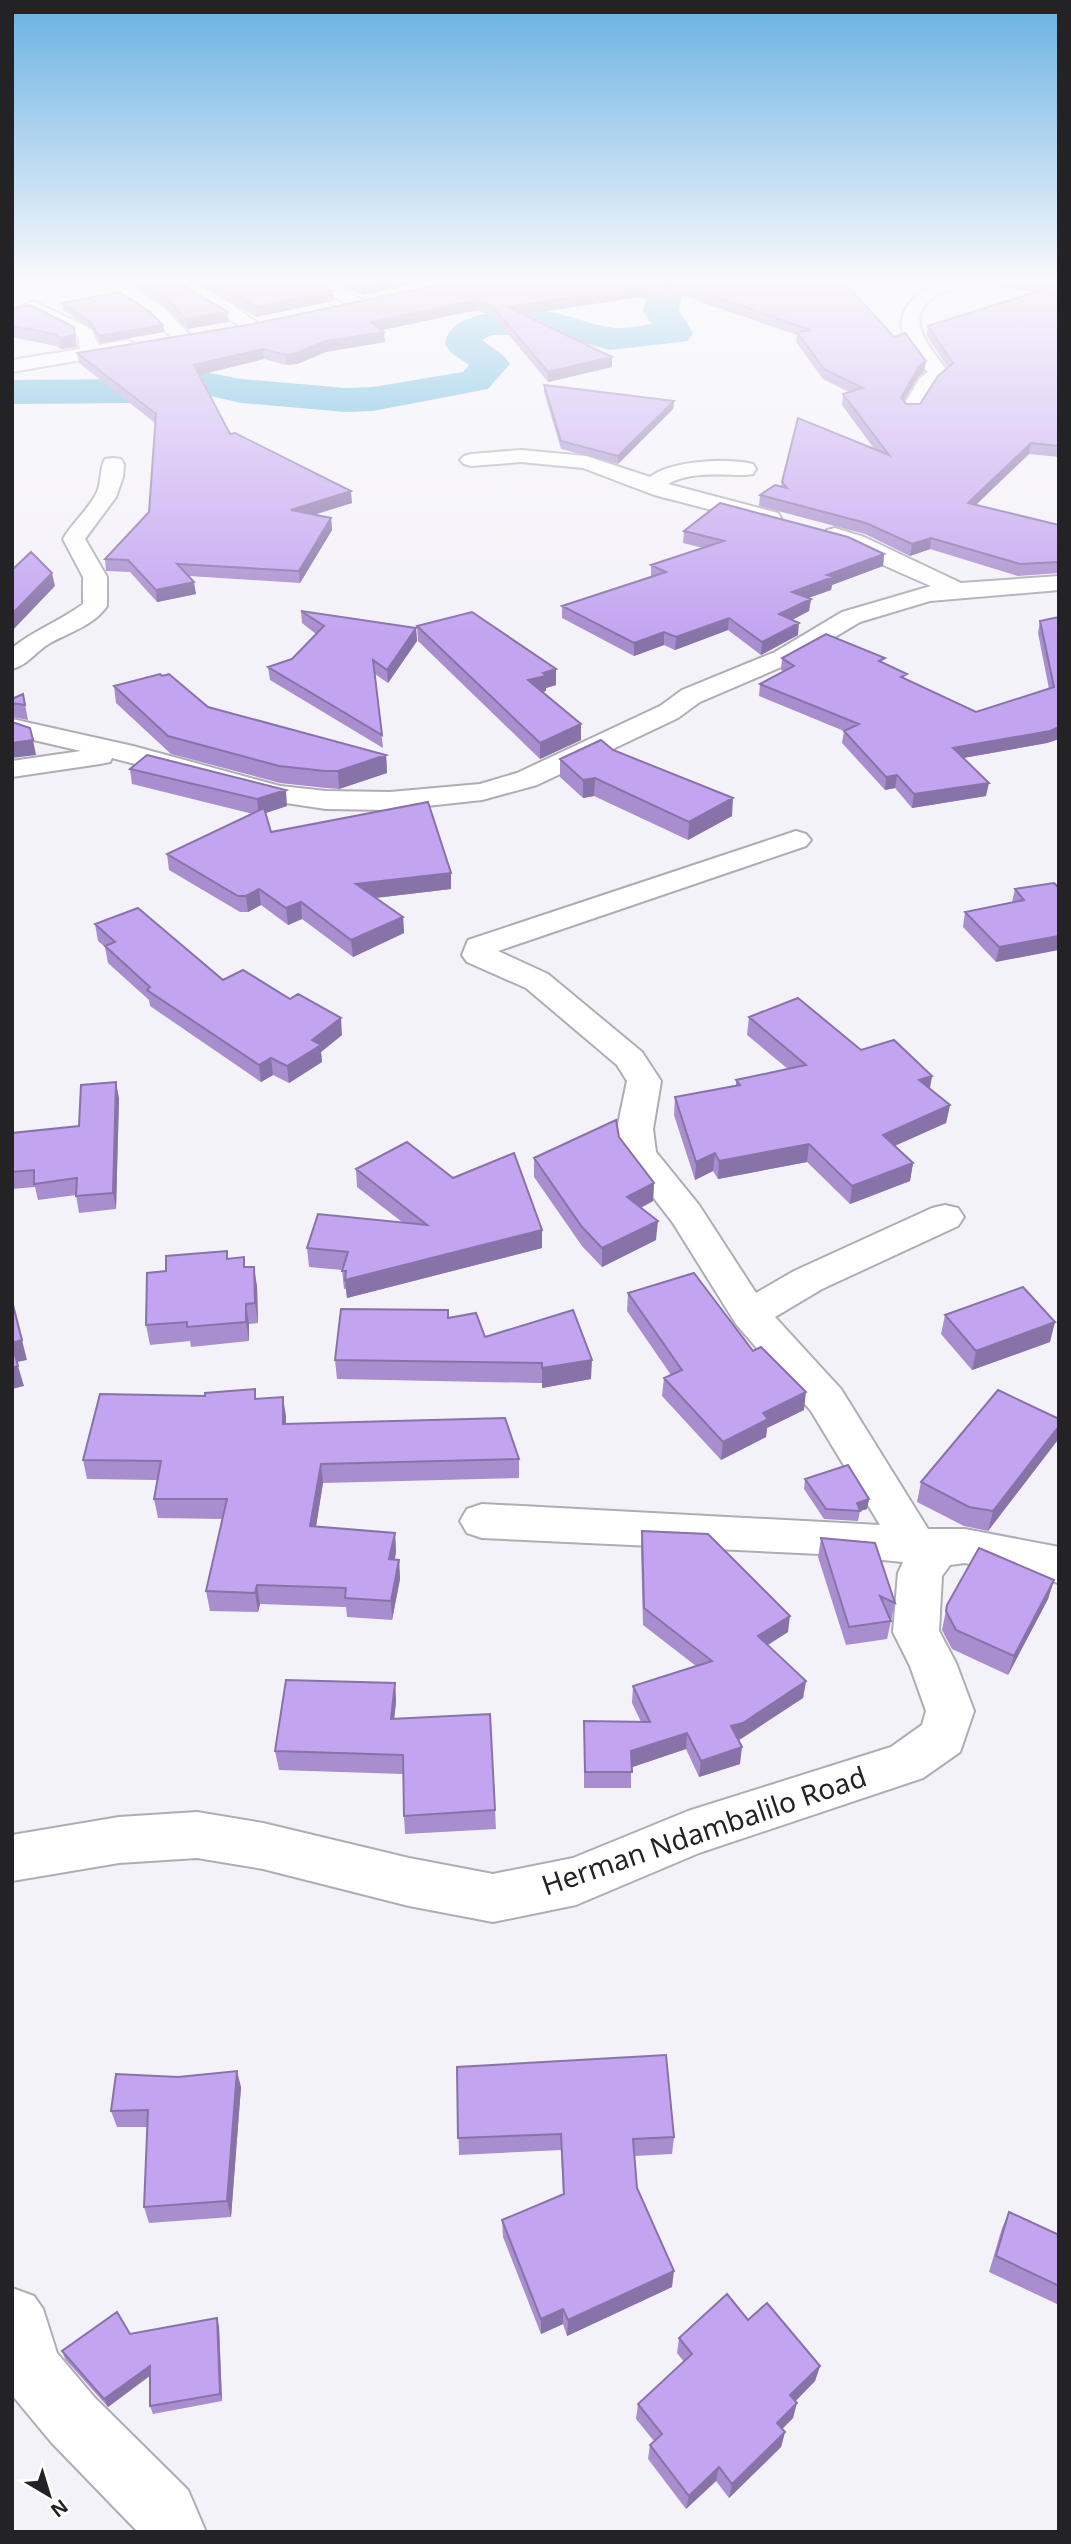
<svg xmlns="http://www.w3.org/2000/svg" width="1071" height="2544" viewBox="0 0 1071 2544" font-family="'Noto Sans',sans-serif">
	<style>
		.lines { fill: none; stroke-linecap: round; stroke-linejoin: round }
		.river { fill: #49adda; fill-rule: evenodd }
		.minor-casing { stroke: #afadb4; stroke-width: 4 }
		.minor { fill: #fff; fill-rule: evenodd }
		.wall { fill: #a88dcf }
		.shaded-wall { fill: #8873a9 }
		.building { fill: #c3a4f1; stroke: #8873a9; stroke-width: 2 }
		.labels { text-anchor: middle; stroke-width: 6; stroke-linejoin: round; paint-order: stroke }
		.near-street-label { font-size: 28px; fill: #232225; stroke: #fff }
	</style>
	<rect width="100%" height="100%" fill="#f4f2f9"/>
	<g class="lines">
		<!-- river -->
		<path class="river" d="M601,280H656L677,286L682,293L679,311L693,333L688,341L610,350L549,334L492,335L482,340L504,356L510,364L488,389L373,411L346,412L241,403L189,391L133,403L12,404V380L133,379L189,369L241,379L346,388L373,387L463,372L469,365L450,352L445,344C449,308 521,309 550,312C570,315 588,324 608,327C621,330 638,326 652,324L643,311L646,299L606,287Z"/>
		<!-- minor casing -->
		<g class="minor-casing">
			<path id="minor" d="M114,280H136L129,285L165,309L190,335L192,339L190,343H176L153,317L111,289L108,285Z
				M164,280L190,281L221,297L262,326L259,330H247Z
				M303,280H325L368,303L359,308L353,307Z
				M941,280H963C955,289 943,291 934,297C900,319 934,352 949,373L935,385L919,412H905L902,408L920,378L928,372C890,332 892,305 941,280Z
				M33,301L92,329L98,345L128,340L137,346L128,352L12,372V360L80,349L78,337L27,310L24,306Z
				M521,450L586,456L650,477C672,460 727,458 753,464L756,469L753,474L745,475C720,475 690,471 668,484L778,513L781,518L778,523H762L654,495L583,468L521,462L471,466L464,464L460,460L464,456L471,454Z
				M113,458L121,459L124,464L123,477L116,497L85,539L107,577V606C93,626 70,632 50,643C36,651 28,665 12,669V648C34,630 60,621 83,604V577L63,539C72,523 89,509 97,492C102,482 99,469 105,459Z
				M835,528L864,537L961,583L1059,576V590L930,601L860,622L793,662L700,702L678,718L537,785L482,800L390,810L326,809L279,802L112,758L110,762L100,764L12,777V761L81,751L12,735V719L133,746L280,786L326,791L390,792L480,784L517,773L660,706L682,690L775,652L842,612L931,586C917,580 827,541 824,535L827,530Z
				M796,831L806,834L811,840L806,846L498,951L548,974L642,1052L661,1081L653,1129L656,1152L699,1205L756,1293L794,1271L932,1208L945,1205L958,1208L964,1217L958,1226L822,1289L775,1317L841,1389L928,1529H965L1059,1547V1583L965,1563L950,1565L942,1576L939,1631L956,1663L974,1711L960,1752L923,1778L699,1853L576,1905L493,1922L409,1906L263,1869L197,1858L119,1863L12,1881V1835L119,1817L197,1812L263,1823L409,1858L493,1874L573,1858L688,1811L891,1747L922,1725L926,1711L910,1666L893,1632L898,1573L903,1562L820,1554L482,1538L467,1533L460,1521L467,1509L482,1504L880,1525L811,1411L736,1324L673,1223L620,1154L617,1129L627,1081L617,1065L526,988L467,962L462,955L468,940Z
				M12,2288L34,2296L43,2309L57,2353L95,2398L188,2490L206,2532H138L51,2442L12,2395Z"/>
		</g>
		<!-- minor -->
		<use href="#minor" class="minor"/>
	</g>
	<!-- wall -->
	<path class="wall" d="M89,280H111L106,283V287Z
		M133,280H174L229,322L187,329L166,307L134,285Z
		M193,280H310L334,301L256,317Z
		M331,280H434L362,295Z
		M461,280H842L894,337L926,361L924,372L918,377L904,401L906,404H920L948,368L927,336L928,326L1034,292L964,282V280H1059V457L1029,454L976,505L1059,525V573L1018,576L930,549L910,556L865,534L759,506L760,495L781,487L782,482L875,450L842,405L843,394L849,392L823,379L796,342L797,335L672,292L523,315L612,357V367L548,382L494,317L477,310L382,330L385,342L326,352L297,364L286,365L264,359L199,375L230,434L352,503L314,515L331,518L332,530L300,583L189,576L196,594L157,602L130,572L106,571L105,559L149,512L155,423L79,363L77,353L253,324Z
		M62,303L163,325L164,332L100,343L92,330L63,310Z
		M12,308L77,347L61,349L56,346L12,337Z
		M544,385L674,401L673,409L618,464L561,449L544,392Z
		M684,531L884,554L883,566L832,585L831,590L808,598L811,599L809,611L792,620L798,635L761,655L728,630L675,650L664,645L634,656L562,618V606L651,577V565L703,548L683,543Z
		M1059,606V739L1047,743L964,758L986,796L912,808L895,788L885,790L842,743L844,731L759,696L760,684L783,671L781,670L782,658L884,663L906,679L976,712L1049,689L1038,633L1040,621L1057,617Z
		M301,611L416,628L417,641L388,683L375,674L383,748L270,680L268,667L292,659L316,634L302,623Z
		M417,626L556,685L546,688V691L542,692L581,724V740L540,759L418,641Z
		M114,686L208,707L386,755L387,773L339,789L326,788L280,783L171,754L116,703Z
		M23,694L28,720L12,717V699Z
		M613,750L732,816L688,840L594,796L583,798L560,777V759Z
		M130,769L287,806L266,813L271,832L451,873V889L376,898L403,917L404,933L353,957L302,919L288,925L261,905L248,912H240L169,870L167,854L253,814L132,784Z
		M1054,883L996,962L963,927L965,912L1012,902L1015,889Z
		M95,924L223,980L342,1035L321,1052L322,1062L289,1083L273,1075L261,1082L150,1006L149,1000L108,963L105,947L98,941Z
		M749,1017L861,1050L932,1076L929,1089L950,1105L946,1123L895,1146L913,1163L910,1181L850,1204L807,1162L718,1179L713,1171L695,1180L674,1115L675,1097L736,1086V1080L788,1069L747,1035Z
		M119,1098L116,1209L79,1213L76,1195L38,1200L35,1187L12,1189V1133L79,1126Z
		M619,1137L654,1183L653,1201L641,1208L656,1240L602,1267L582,1246L534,1177V1158Z
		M356,1169L453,1178L542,1230V1248L347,1298L346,1289H344L342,1270L309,1267L307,1248L402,1222L357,1187Z
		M229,1259L245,1267L257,1286L258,1323L249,1324V1341L191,1347L190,1341L150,1345L146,1325L166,1271Z
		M628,1293L753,1351L804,1410L767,1428L766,1437L721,1460L662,1396L664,1378L671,1375L627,1311Z
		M945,1315L1050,1342L972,1370L941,1334Z
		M449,1318L485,1337L591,1379L542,1388V1383L337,1379L335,1360Z
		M257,1398L286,1416V1424L519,1459V1478L323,1483L316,1526L395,1533L396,1552L395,1559L399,1560L400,1579L392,1620L347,1617L346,1607L260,1604L258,1612L210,1611L206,1591L222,1519L158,1518L154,1499L157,1480L87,1479L83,1460Z
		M1057,1441L988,1531L964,1526L917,1502L921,1482Z
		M805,1479L869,1499L867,1509L860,1511L858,1521L824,1519L804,1489Z
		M642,1531L788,1632L768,1645L806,1681L803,1698L738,1740L740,1764L699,1777L686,1749L631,1767V1788H584V1721L641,1722L632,1703L633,1686L696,1666L643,1625L641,1548Z
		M821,1538L895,1603L887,1639L846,1645L818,1557Z
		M1054,1580L1048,1599L1008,1675L952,1649L942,1630L947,1605Z
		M395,1683L396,1702L394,1719L495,1810L496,1829L405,1834L404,1816L403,1774L279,1770L275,1751Z
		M457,2067L674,2137L672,2154L634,2156L637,2188L672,2287L567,2336L563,2324L541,2334L503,2237L502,2220L563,2195L561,2150L459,2155Z
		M241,2087L231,2217L149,2223L144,2207L147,2127H117L111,2111Z
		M1009,2212L1059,2235V2305L989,2272L1002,2228Z
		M748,2320L820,2366L815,2381L795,2401L793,2418L782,2429L785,2432L781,2447L729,2498L716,2481L686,2509L648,2459L650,2445L654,2441L636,2419L638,2404L684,2362L677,2353L679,2338Z
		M219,2326L222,2401L153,2414L150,2406V2376L108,2407L65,2359L62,2351Z"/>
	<!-- shaded-wall -->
	<path class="shaded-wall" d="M389,280H434L362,295V286Z
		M673,282L672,292L507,317V307Z
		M333,291L334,301L256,317V307Z
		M477,300V310L372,332L371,322Z
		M228,312L229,322L187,329L186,319Z
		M163,325L164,332L100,343L99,336Z
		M384,332L385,342L326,352L297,364L286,365V355L325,341Z
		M75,335L77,347L61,349L59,338Z
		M263,349L264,359L195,376L194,365Z
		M612,357V367L548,382V372Z
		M926,361L924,372L918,377L899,408L901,398L919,366Z
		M674,401L673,409L618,464V456Z
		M1031,443L1029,454L966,514L968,503Z
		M351,491L352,503L292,521L291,510Z
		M331,518L332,530L300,583L299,571Z
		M931,538L930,549L910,556L912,544Z
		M884,554L883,566L832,585L831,590L791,604L792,592L827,575Z
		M52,573L55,586L12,631V614Z
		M194,582L196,594L157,602L156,590Z
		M811,599L809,611L778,627L779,614Z
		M729,618L728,630L675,650L676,637Z
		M799,623L798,635L761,655L762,642Z
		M416,628L417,641L388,683L387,670Z
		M664,632V645L634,656V643Z
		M556,669V685L546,688V691L528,695V680L543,673Z
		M581,724V740L540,759V743Z
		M1059,727V739L1047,743L951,760L953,748Z
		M33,740L36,755L12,758V743Z
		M386,755L387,773L339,789L338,771Z
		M897,775L895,788L885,790L886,777Z
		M595,778L594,796L583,798V780Z
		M989,783L986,796L912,808L914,794Z
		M286,790L287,806L259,815L257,799Z
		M733,798L732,816L688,840L689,822Z
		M451,873V889L357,900L356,884Z
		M259,889L261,905L248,912L246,896Z
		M301,902L302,919L288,925L286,908Z
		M403,917L404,933L353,957L351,940Z
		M1059,936V950L996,962L999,947Z
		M341,1018L342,1035L321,1052L322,1062L289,1083L287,1066L312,1040Z
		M271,1058L273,1075L261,1082L259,1065Z
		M932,1076L929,1094L919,1080Z
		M116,1082L119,1098L116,1209L113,1193Z
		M950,1105L946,1123L880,1152L883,1135Z
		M809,1144L807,1162L718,1179L719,1161Z
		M715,1153L713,1171L695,1180L696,1162Z
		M913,1163L910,1181L850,1204L852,1186Z
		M654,1183L653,1201L626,1215L627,1197Z
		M658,1221L656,1240L602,1267V1248Z
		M542,1230V1248L347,1298L345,1280Z
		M254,1267L257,1286L258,1323L255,1303Z
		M246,1304L249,1324V1341L246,1322Z
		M1055,1322L1050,1342L972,1370L976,1351Z
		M22,1340L27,1360L17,1362L12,1343Z
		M592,1360L591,1379L542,1388V1368Z
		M18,1366L24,1386L12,1389V1368Z
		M806,1392L804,1410L767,1428L766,1437L721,1460L723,1442L763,1413Z
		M283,1397L286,1416V1443L283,1424Z
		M1059,1426V1436L1057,1441L988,1531L993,1511Z
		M321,1464L323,1483L313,1545L310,1526Z
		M869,1499L867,1509L860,1511L857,1503Z
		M395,1533L396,1552L391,1578L389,1559Z
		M399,1560L400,1579L392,1620L391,1601Z
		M1054,1580L1048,1599L1008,1675L1014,1656Z
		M257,1585L260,1604L258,1612L255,1593Z
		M790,1616L788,1632L756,1652L758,1636Z
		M806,1681L803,1698L741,1739L729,1743L731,1726Z
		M395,1683L396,1702L392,1738L391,1719Z
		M687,1733L686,1749L630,1768L631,1751Z
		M742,1747L740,1764L699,1777L701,1761Z
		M237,2071L241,2087L231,2217L227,2201Z
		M674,2271L672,2287L567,2336L568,2320Z
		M563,2309V2324L541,2334V2319Z
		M217,2318L219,2326L222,2401L220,2394Z
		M150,2366L153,2373L108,2407L104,2399Z
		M820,2366L815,2381L787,2410L790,2395Z
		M797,2403L793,2418L774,2437L777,2423Z
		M785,2432L781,2447L729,2498L732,2484Z
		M719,2467L716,2481L686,2509L689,2496Z"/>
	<!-- building -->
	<path class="building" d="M139,280H174L228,312L186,319L165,297Z
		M208,280H310L333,291L256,307Z
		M350,280H389L362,286Z
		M461,280H842L894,337L905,333L926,361L919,366L901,398L906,404H920L938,376L953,363L928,326L1055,286L1015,280H1059V446L1031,443L968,503L1059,525V562L1020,564L931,538L912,544L866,523L760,495L775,485L787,488L782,482L798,418L889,455L843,394L863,388L824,369L797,332L811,330L673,282L507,307L612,357L548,372L493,307L477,300L371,322L384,332L325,341L297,353L286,355L263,349L194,365L230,434L235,433L351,491L291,510L331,518L299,571L177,564L194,582L156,590L128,560L105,559L149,512L156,414L77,353L253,324Z
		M120,292L150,312L163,325L99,336L91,323L62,303Z
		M30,305L74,327L75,335L59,338L55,334L12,326V308Z
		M544,385L674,401L618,456L561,441Z
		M720,503L848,537L884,554L827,575L833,577L792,592L811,599L779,614L799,623L762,642L729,618L676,637L664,632L634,643L562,606L666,572L651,565L724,541L684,531Z
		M31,552L52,573L12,614V570Z
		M301,611L416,628L387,670L373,660L382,735L268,667L292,659L324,626Z
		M472,612L556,669L543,673L546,676L528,680L581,724L540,743L417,626Z
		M1059,617V727L1050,731L953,748L989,783L914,794L897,775L886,777L844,731L859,724L760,684L794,666L782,658L826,634L885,658L879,661L907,674L901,677L976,712L1054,687L1040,621Z
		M160,674L162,676L169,674L208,707L386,755L338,771H325L279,766L168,736L114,686Z
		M23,694L25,705L12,703V699Z
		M12,722L30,728L33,740L12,743Z
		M601,740L613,750L733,798L689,822L595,778L583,780L560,759Z
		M147,755L286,790L257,799L130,769Z
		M428,802L451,873L356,884L403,917L351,940L301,902L286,908L259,889L246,896H238L167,854L264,808L271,832Z
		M1054,883L1059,888V936L999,947L965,912L1024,900L1015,889Z
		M138,908L223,980L243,970L290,999L298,994L341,1018L312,1040L321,1045L287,1066L271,1058L259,1065L147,990L150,987L105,946L115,942L95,924Z
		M798,998L861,1050L894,1040L932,1076L919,1080L950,1105L883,1135L913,1163L852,1186L809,1144L719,1161L715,1153L696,1162L675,1097L740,1085L736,1080L806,1065L749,1017Z
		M116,1082L113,1193L76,1196L77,1178L34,1184V1170L12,1172V1133L79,1126L81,1085Z
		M616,1120L619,1137L654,1183L627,1197L658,1221L602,1248L582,1227L534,1158Z
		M407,1142L453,1178L514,1153L542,1230L345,1280L346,1271H342L348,1252L307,1248L318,1214L427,1225L356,1169Z
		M227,1251V1259L244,1257V1267H254L255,1303L246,1304V1322L187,1327V1322L146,1325L147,1273L166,1271V1256Z
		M694,1273L753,1351L761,1347L806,1392L763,1413L768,1419L723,1442L664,1378L682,1370L628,1293Z
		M1023,1287L1055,1322L976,1351L945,1315Z
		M12,1301L22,1340L12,1343Z
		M341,1309L448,1310V1318L476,1313L485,1337L573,1310L592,1360L542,1368V1363L335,1360Z
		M12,1343L18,1366L12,1368Z
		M255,1389V1399L283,1397V1424L505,1418L519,1459L321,1464L310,1526L395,1533L389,1559L399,1560L391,1601L345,1598L346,1588L257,1585L255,1593L206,1591L227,1499H154L161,1461L83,1460L100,1394L205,1396V1393Z
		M998,1390L1059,1419V1426L993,1511L969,1507L921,1482Z
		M848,1465L869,1499L857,1503L860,1511L826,1509L805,1479Z
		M642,1531L708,1534L790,1616L758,1636L806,1681L743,1723L731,1726L742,1747L701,1761L687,1733L631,1751L632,1772H585L584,1721L650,1722L633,1686L712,1661L644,1608Z
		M821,1538L875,1543L895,1603L880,1596L891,1621L849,1627Z
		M979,1548L1054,1580L1014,1656L956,1630L946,1611L947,1605Z
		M286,1680L395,1683L391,1719L490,1714L495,1810L404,1816L403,1755L275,1751Z
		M666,2055L674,2137L633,2139L637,2188L674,2271L568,2320L563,2309L541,2319L502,2220L564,2194L561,2134L458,2138L457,2067Z
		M237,2071L227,2201L144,2207L148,2110L111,2111L116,2074L178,2077Z
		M1009,2212L1059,2235V2286L996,2256Z
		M727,2294L748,2320L767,2303L820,2366L790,2395L797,2403L777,2423L785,2432L732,2484L719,2467L689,2496L650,2445L662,2434L638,2404L692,2354L679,2338Z
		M117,2312L130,2334L217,2318L220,2394L150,2406V2366L104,2399L62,2351Z"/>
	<!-- sky -->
	<linearGradient id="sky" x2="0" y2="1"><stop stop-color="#68b1e2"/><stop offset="0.44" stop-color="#faf9fc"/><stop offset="1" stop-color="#faf9fc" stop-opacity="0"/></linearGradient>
	<rect width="1071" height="636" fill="url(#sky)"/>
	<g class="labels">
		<!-- near-street labels -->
		<g class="near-street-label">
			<text transform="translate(704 1831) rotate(-19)" y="10">Herman Ndambalilo Road</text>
		</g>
	</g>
	<!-- border -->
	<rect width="1071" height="2544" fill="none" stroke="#232225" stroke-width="28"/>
	<!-- north arrow -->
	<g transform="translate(49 2495) rotate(142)" stroke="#ffffff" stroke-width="5" paint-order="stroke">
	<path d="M0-5L12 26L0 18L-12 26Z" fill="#232225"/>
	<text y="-10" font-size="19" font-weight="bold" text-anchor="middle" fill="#232225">N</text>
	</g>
</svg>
